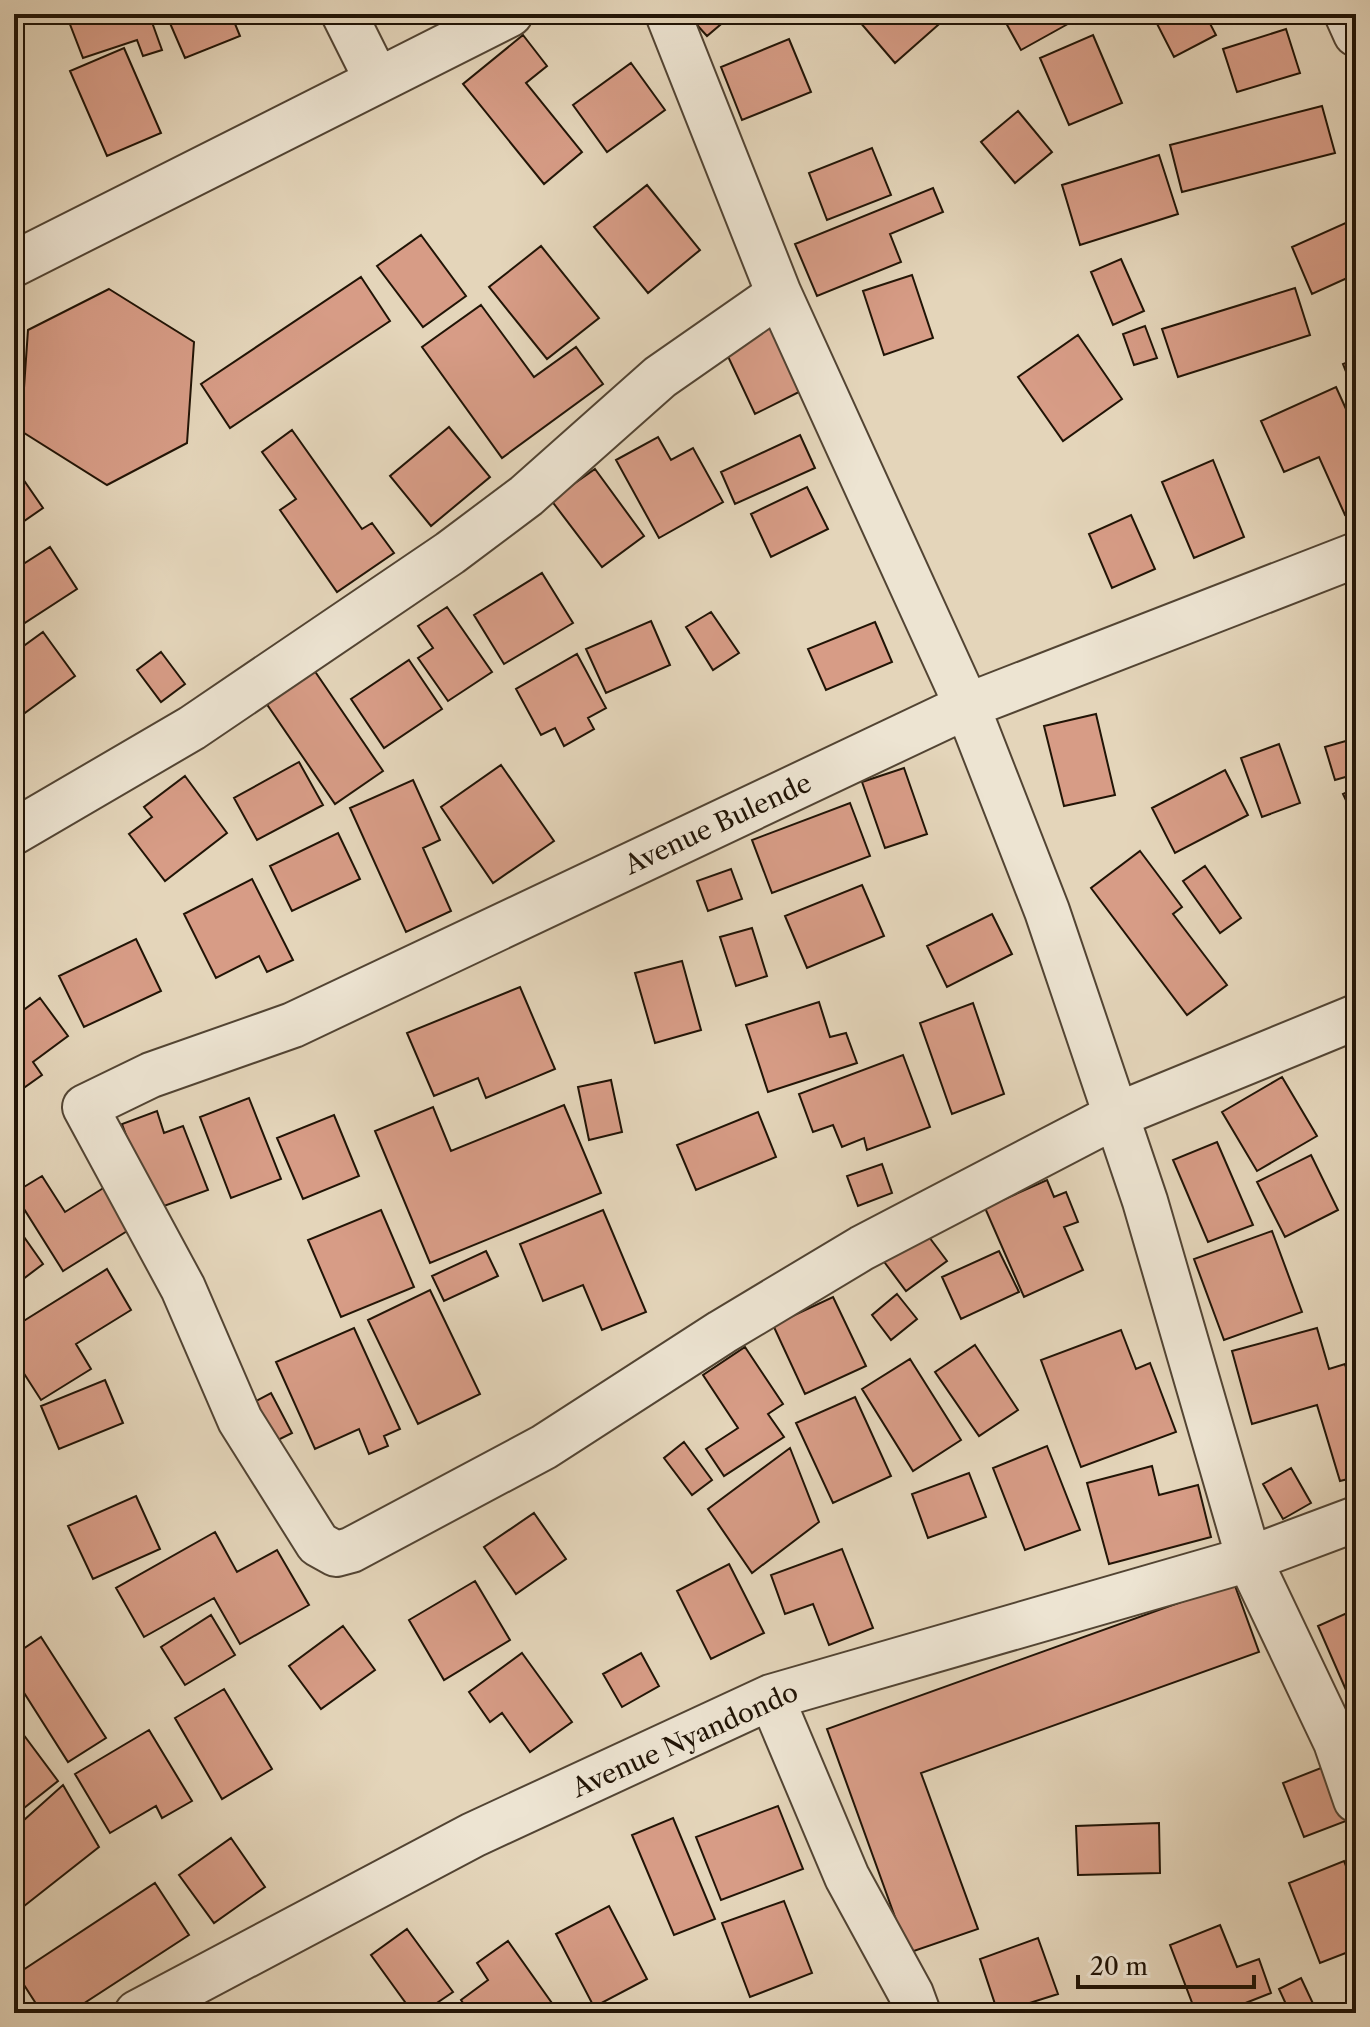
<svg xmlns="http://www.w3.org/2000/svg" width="1370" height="2027" viewBox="0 0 1370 2027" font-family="'Libre Caslon Text',serif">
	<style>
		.building { fill: #d79c86; stroke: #211406; stroke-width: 2 }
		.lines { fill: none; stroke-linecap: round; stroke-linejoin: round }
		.minor-casing { stroke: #524433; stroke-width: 48 }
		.minor { stroke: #ede4d2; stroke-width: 44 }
		.labels { text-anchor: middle; stroke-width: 6; stroke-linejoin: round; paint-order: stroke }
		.street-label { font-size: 26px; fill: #211406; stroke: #ede4d2 }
	</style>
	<rect width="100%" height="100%" fill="#e4d5ba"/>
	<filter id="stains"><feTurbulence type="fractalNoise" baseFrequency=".0025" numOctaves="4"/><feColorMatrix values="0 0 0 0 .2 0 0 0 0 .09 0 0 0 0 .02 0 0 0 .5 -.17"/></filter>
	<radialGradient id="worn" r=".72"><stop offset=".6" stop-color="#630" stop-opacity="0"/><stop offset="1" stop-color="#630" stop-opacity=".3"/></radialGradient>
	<!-- building -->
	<path class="building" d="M66,14H149L162,50L143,56L137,40L83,58Z
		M166,14H231L240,36L185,58Z
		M687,14H733L707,36Z
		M853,14H942L946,18L895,63Z
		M1001,14H1084V15L1021,50Z
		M1152,14H1205L1216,35L1174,57Z
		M1286,29L1300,73L1237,92L1223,49Z
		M523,35L547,66L526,83L582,152L544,184L463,84Z
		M1093,35L1122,103L1069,125L1040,58Z
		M789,39L811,92L742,120L721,67Z
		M124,48L161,133L107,156L70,71Z
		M631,63L665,110L607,152L573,105Z
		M1322,106L1335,153L1182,192L1170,145Z
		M1018,111L1052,152L1015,183L981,142Z
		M872,148L891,195L827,220L809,173Z
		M1159,155L1178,214L1080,245L1062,185Z
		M647,185L700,250L648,293L594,227Z
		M933,188L943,212L890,234L901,262L817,296L795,244Z
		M1350,221L1356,235V274L1312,294L1292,247Z
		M421,235L466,296L423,327L377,266Z
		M541,246L599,318L547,359L489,287Z
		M1121,259L1144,311L1113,325L1091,272Z
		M912,275L933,338L884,355L863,291Z
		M361,277L390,321L230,428L201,384Z
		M1295,288L1310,335L1178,377L1162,329Z
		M109,289L194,342L187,443L107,485L21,431L28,330Z
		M481,305L534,377L576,347L603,384L502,458L422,347Z
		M770,326L801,391L755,414L724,348Z
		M1145,326L1157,358L1134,365L1123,334Z
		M1078,335L1122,399L1063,441L1018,377Z
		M1356,359V397L1343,364Z
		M1336,387L1356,431V511L1345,515L1319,457L1284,472L1261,421Z
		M449,427L490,477L431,526L390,476Z
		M292,430L362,529L372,523L394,553L337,592L280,510L296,499L262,452Z
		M800,435L815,468L735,504L721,472Z
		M658,437L671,460L693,448L723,502L659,538L616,460Z
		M1213,460L1244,537L1194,558L1162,482Z
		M14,466L43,508L14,528Z
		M595,469L644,536L602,567L551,500Z
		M807,487L828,529L771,557L751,514Z
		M1131,515L1155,569L1112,588L1089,534Z
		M50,547L77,589L20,626L14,616V570Z
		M542,573L573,623L504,664L474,615Z
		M447,607L492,672L448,701L418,658L433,648L418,626Z
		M711,612L739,653L713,670L686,627Z
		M651,621L670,665L606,693L586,649Z
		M875,622L892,662L826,690L808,649Z
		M43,632L75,676L14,721V653Z
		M161,652L185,684L161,702L137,670Z
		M577,654L606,708L588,718L594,729L564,746L555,728L541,735L516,689Z
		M409,660L442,709L384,748L351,699Z
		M314,670L383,771L335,804L266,703Z
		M1096,714L1115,795L1064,806L1044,726Z
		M1356,738V774L1335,780L1325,747Z
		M1279,744L1300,803L1262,817L1241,758Z
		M299,762L323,805L257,840L234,798Z
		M501,765L554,841L493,883L441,807Z
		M904,768L927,834L885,848L862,782Z
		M1225,770L1248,815L1175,853L1152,808Z
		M185,776L227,833L165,881L129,834L152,817L144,807Z
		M413,780L440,840L423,848L451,911L406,932L350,808Z
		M1356,788V811L1352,813L1343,794Z
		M850,803L870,856L772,893L752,840Z
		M338,833L360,879L292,911L270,866Z
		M1140,851L1182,907L1173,914L1227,985L1187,1015L1091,888Z
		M1205,866L1241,918L1220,933L1183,881Z
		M731,869L742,899L708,911L697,881Z
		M252,879L293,960L267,972L259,956L216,978L184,914Z
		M862,885L884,936L807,968L785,916Z
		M992,914L1012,954L947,987L927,946Z
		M752,928L767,976L736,986L720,937Z
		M136,939L161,991L84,1027L59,976Z
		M682,961L701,1030L655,1043L635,973Z
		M520,987L555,1069L486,1098L478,1078L434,1096L407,1033Z
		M40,998L68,1036L33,1062L42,1075L18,1092L14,1086V1017Z
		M819,1002L830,1037L846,1033L857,1063L768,1092L746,1025Z
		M973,1003L1004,1094L952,1114L920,1023Z
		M903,1055L930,1127L867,1150L864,1138L842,1147L833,1125L813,1132L799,1094Z
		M1282,1077L1317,1136L1257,1171L1222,1112Z
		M611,1080L622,1132L589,1140L578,1087Z
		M249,1098L281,1179L231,1198L200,1117Z
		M564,1105L601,1193L430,1263L375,1131L433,1107L451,1151Z
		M157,1111L164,1133L183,1126L208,1190L153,1210L122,1124Z
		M758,1112L776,1157L696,1190L677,1145Z
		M334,1115L359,1176L303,1199L277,1138Z
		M1217,1142L1253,1225L1208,1242L1173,1160Z
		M1311,1155L1338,1210L1285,1237L1257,1182Z
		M882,1164L892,1193L858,1206L847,1176Z
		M42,1176L65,1212L105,1187L132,1228L63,1271L14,1193Z
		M1047,1180L1054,1197L1066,1192L1078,1222L1064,1227L1083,1270L1024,1297L985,1208Z
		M381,1210L414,1287L341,1317L308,1240Z
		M603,1210L646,1312L602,1330L583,1285L543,1301L520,1244Z
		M17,1227L43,1264L14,1286V1229Z
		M923,1229L947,1261L906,1291L882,1259Z
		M1272,1231L1302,1312L1224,1340L1194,1259Z
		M486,1251L498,1276L444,1301L432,1276Z
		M999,1251L1019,1292L961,1319L942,1277Z
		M107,1269L131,1310L76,1344L91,1369L41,1400L14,1358V1327Z
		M430,1290L480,1394L418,1424L368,1320Z
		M897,1294L917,1319L891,1340L872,1315Z
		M833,1297L866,1366L805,1394L773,1325Z
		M354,1328L400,1429L384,1436L388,1446L369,1454L359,1429L315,1449L276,1362Z
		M1317,1328L1329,1369L1345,1364L1356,1404V1477L1340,1481L1317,1405L1252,1424L1232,1351Z
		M1121,1330L1136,1369L1150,1363L1176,1432L1081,1467L1041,1360Z
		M975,1345L1018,1410L979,1436L935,1372Z
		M745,1347L783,1404L768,1414L784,1437L724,1476L706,1449L738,1428L703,1375Z
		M910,1359L961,1440L913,1471L862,1389Z
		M105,1380L123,1423L59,1449L41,1406Z
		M271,1393L292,1433L268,1445L247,1406Z
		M855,1397L891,1476L833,1503L796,1423Z
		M684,1442L712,1480L692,1495L664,1458Z
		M1047,1446L1080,1530L1025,1550L993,1468Z
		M790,1448L819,1522L752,1573L708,1509Z
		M1152,1466L1159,1495L1198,1485L1211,1537L1109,1564L1087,1483Z
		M1291,1468L1311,1503L1283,1519L1263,1484Z
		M969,1473L986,1517L928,1538L912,1494Z
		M136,1496L160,1549L93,1579L68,1526Z
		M534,1513L566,1559L516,1594L484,1547Z
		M215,1532L237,1572L277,1550L309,1605L240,1644L214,1598L144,1637L116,1588Z
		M842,1549L873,1628L829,1645L813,1604L785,1614L771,1575Z
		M729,1564L764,1633L711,1659L677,1591Z
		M475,1581L510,1640L444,1680L409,1620Z
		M1234,1583L1259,1652L921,1773L978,1929L908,1953L827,1729Z
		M1356,1609V1713L1318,1626Z
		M211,1615L235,1655L185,1685L161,1647Z
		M343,1626L375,1670L321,1709L289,1666Z
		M41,1637L106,1738L68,1762L14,1677V1655Z
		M522,1653L572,1722L530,1752L502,1713L490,1722L469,1692Z
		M641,1653L659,1686L622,1707L603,1674Z
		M224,1689L272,1769L222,1799L175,1718Z
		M149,1730L192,1801L162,1818L156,1806L110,1833L75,1774Z
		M23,1734L58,1781L14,1816V1740Z
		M1326,1766L1346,1821L1304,1837L1283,1783Z
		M63,1785L99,1847L14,1914V1829Z
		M778,1806L803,1869L721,1900L696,1837Z
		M673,1818L715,1919L674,1935L632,1835Z
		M1159,1823L1160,1873L1078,1875L1076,1826Z
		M231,1838L265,1887L214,1923L179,1875Z
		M1344,1861L1356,1892V1949L1320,1963L1289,1883Z
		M155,1883L189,1935L69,2013H42L17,1974Z
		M784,1901L812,1973L750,1997L722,1923Z
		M609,1906L647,1979L594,2007L556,1934Z
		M1220,1925L1237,1967L1259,1959L1271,1993L1220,2013H1196L1170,1945Z
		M407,1929L453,1992L422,2013H413L371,1955Z
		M1038,1938L1058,1994L998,2013L980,1959Z
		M508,1941L559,2013H470L461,2000L488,1980L477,1963Z
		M1301,1978L1317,2012L1316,2013H1290L1279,1989Z
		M1079,2004L1082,2013H1050Z"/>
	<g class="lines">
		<!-- minor casing -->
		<g class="minor-casing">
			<path id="minor" d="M344,14L377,80
				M668,14L779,294L967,706L1047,911L1145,1201L1249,1559L1336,1742L1356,1800
				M1347,14L1356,34
				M14,264L510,14
				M1356,555L967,706L293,1025L151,1075L85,1107L183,1288L240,1420L318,1544L336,1554L351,1550L544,1447L722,1332L862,1248L1117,1115L1356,1017
				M14,832L192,728L450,553L526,496L660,377L779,294
				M771,1697L847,1877L911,1994L918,2013
				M137,2013L473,1835L771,1697L1249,1559L1356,1519"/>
		</g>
		<!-- minor -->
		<use href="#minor" class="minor"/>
	</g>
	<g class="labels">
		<!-- street labels -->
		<g class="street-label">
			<text transform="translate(718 824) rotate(-25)" y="9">Avenue Bulende</text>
			<text transform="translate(685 1740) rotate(-24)" y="9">Avenue Nyandondo</text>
		</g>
	</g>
	<!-- margin -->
	<rect width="1370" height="2027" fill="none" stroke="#e4d5ba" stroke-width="48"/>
	<rect x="16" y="16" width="1338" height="1995" fill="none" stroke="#211406" stroke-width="4"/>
	<rect x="24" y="24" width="1322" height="1979" fill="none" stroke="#211406" stroke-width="2"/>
	<!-- scale -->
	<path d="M1078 1975v12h176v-12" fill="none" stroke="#211406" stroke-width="4"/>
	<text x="1090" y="1975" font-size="24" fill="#211406" stroke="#ede4d2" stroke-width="6" paint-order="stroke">20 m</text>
	<rect width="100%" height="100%" filter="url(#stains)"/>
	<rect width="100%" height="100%" fill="url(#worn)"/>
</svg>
